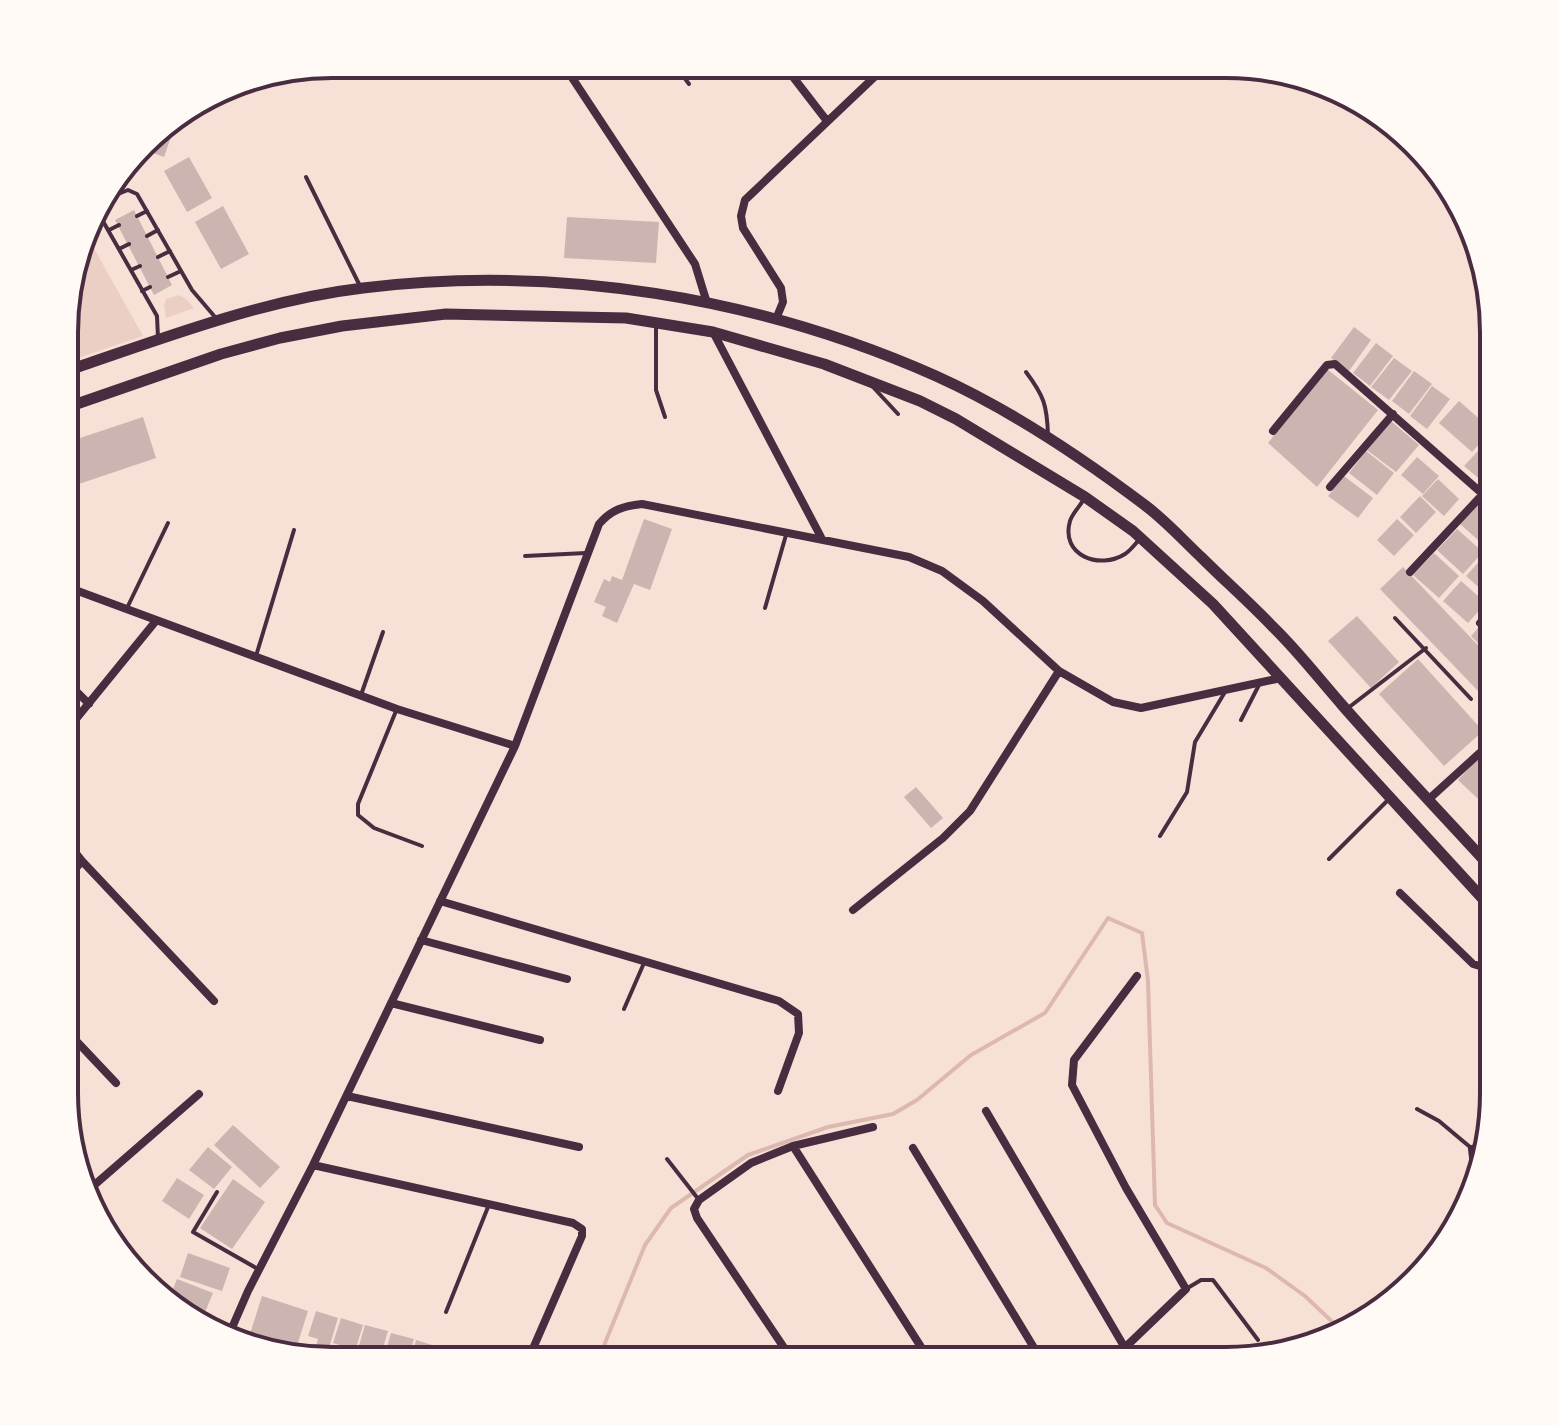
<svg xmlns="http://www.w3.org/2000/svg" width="1558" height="1425" viewBox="0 0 1558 1425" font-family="Lato,sans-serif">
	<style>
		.green { fill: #ebcfc5 }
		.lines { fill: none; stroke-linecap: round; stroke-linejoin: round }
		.stream { stroke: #dcb8b0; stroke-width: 4 }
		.building { fill: #ccb4b1 }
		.service { stroke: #4a2c40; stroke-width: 4 }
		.minor { stroke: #4a2c40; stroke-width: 8 }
		.secondary { stroke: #4a2c40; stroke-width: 11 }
		.rim { fill: none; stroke: #4a2c40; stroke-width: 4 }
	</style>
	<rect width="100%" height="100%" fill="#f7e1d7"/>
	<!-- green -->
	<path class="green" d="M86,234L143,336L69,361V280Z
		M179,295L185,298L194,308L166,318L164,306L166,299Z"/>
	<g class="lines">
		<!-- stream -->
		<path class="stream" d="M601,1361L605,1343L645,1245L671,1208L748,1155L828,1127L893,1114L917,1100L971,1055L1045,1013L1108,918L1142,933L1148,981L1155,1205L1167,1223L1266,1268L1305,1296L1343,1332"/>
	</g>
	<!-- building -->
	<path class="building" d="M155,131L171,137L164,157L145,150Z
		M189,157L212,198L187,212L164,171Z
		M223,206L249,254L221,269L195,222Z
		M134,210L172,285L154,295L115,220Z
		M567,217L659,222L656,263L564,258Z
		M1354,327L1371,340L1349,371L1331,358Z
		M1376,343L1393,356L1370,386L1353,373Z
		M1394,358L1412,371L1389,400L1371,387Z
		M1327,369L1378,410L1317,487L1268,443Z
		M1414,371L1432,384L1409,414L1392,401Z
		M1432,386L1450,399L1427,429L1410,416Z
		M1459,401L1492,430L1472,452L1439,423Z
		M143,417L156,458L73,486L68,472V442Z
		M1391,421L1419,445L1396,472L1367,450Z
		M1489,439L1493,443L1494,481L1489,487L1464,466Z
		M1366,451L1394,473L1377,495L1349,473Z
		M1417,457L1439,476L1423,494L1401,475Z
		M1344,476L1373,498L1358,518L1328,496Z
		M1438,479L1459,499L1444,516L1422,496Z
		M1420,496L1436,512L1416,533L1400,517Z
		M1480,502L1494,514V539L1486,547L1460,524Z
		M644,519L672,529L650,590L634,584L617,623L602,616L606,607L594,602L604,579L610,582L612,576L622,580Z
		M1397,519L1414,535L1394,556L1377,540Z
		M1457,529L1483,552L1463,574L1437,550Z
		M1434,553L1459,576L1439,598L1413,575Z
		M1484,556L1494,565V595L1491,598L1466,576Z
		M1403,567L1494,662V684L1482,695L1380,589Z
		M1461,581L1486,603L1468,623L1443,601Z
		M1357,616L1399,662L1371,688L1328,641Z
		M1487,618L1494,624V651L1485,643L1482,647L1471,636Z
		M1418,659L1483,731L1444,766L1379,694Z
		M1478,758L1494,773V814L1458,780Z
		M916,787L943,818L931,828L904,797Z
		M233,1125L280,1167L260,1188L214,1145Z
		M208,1147L232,1167L214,1189L189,1170Z
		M177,1178L204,1195L189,1219L162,1201Z
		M233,1179L265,1202L232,1249L200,1228Z
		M188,1253L230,1268L222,1291L180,1277Z
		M177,1279L213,1293L201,1322L169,1299Z
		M262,1296L308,1311L296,1349L250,1334Z
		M316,1311L338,1318L326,1358L314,1354L318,1339L308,1336Z
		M341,1318L363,1325L352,1361H339L343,1346L333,1343Z
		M365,1325L388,1331L379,1361H366L368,1352L358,1349Z
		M391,1333L414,1339L407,1361H393L384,1357Z
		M416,1340L439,1347L435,1361H411Z
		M443,1347L466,1353L464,1361H439Z
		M469,1354L490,1360V1361H467Z"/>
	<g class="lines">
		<!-- service -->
		<path class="service" d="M674,64L689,84
			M306,177L360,286
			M137,216L147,211
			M109,230L119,225
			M147,236L158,230
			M119,249L129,244
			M158,257L170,251
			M131,270L140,266
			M168,277L181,271
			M142,291L150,287
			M656,325V390L665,417
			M158,338L157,316L100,216C102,200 115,195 128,190L137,194L192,290L215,317
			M1026,372C1044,396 1047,405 1048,435
			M873,387L898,414
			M1084,499C1080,506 1072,514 1070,521C1060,556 1100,570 1125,554C1130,551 1135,544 1139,540
			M525,556L586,553
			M127,608L168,523
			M765,608L786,535
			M1395,618L1471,699
			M256,656L294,530
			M361,695L383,632
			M1348,708L1426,648
			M396,711L358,804V815L374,828L422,846
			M1241,720L1260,683
			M1160,836L1187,792L1195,742L1225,692
			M1329,859L1390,798
			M624,1009L644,963
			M1417,1109L1439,1121L1470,1147
			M667,1159L699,1200
			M217,1192L193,1232L258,1269
			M1186,1289L1201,1280H1213L1258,1340
			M446,1312L488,1207"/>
		<!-- minor -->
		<path class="minor" d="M563,64L695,264L707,303
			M783,64L827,121
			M776,319L783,302L781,288L743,228L741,216L745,200L888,64
			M713,332L822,539
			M1490,420L1493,415
			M1273,431L1327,365L1335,364L1494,504
			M1330,487L1393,414
			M1410,572L1483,494
			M67,587L397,709L515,746
			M1480,623L1494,609
			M67,682L89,704
			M67,730L155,622
			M1429,799L1494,740
			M66,841L82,861L214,1001
			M66,880L82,861
			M1400,893L1473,964L1483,967L1494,963
			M440,901L779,1001L798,1014L799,1033L778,1091
			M853,910L943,838L970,811L1059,671
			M421,940L567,979
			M391,1003L540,1040
			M65,1029L116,1083
			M347,1096L579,1147
			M986,1111L1125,1348
			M793,1146L930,1361
			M913,1148L1042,1361
			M313,1165L573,1223L582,1229V1236L531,1353
			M1475,1175L1472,1149L1482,1147
			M84,1194L199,1094
			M228,1337L248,1291L313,1165L515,746L599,524C611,510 623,506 642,504L909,557L942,571L983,601L1059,671L1113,702L1141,708L1281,678
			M793,1361L697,1218L694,1209L699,1200L751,1163L793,1146L873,1127
			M1111,1361L1186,1289L1126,1188L1072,1085L1074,1060L1137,976"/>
		<!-- secondary -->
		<path class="secondary" d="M69,370C164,338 262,300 363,288C556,264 758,297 936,376C1007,408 1084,459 1146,506C1166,521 1183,540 1201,557C1224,580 1249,602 1272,626C1298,651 1320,680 1343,706C1392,762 1444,816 1494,871
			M68,407L221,354L280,338L342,326L446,314L626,318L713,332L824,364L920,401L956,419L1085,497L1133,531L1213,604L1494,911"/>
	</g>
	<!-- crop -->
	<path d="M0 0H1558V1425H0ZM332 78H1226A254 254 0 0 1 1480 332V1093A254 254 0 0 1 1226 1347H332A254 254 0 0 1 78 1093V332A254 254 0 0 1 332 78Z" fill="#fffaf5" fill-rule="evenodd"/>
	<path class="rim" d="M332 78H1226A254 254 0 0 1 1480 332V1093A254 254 0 0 1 1226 1347H332A254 254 0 0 1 78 1093V332A254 254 0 0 1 332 78Z"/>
</svg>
